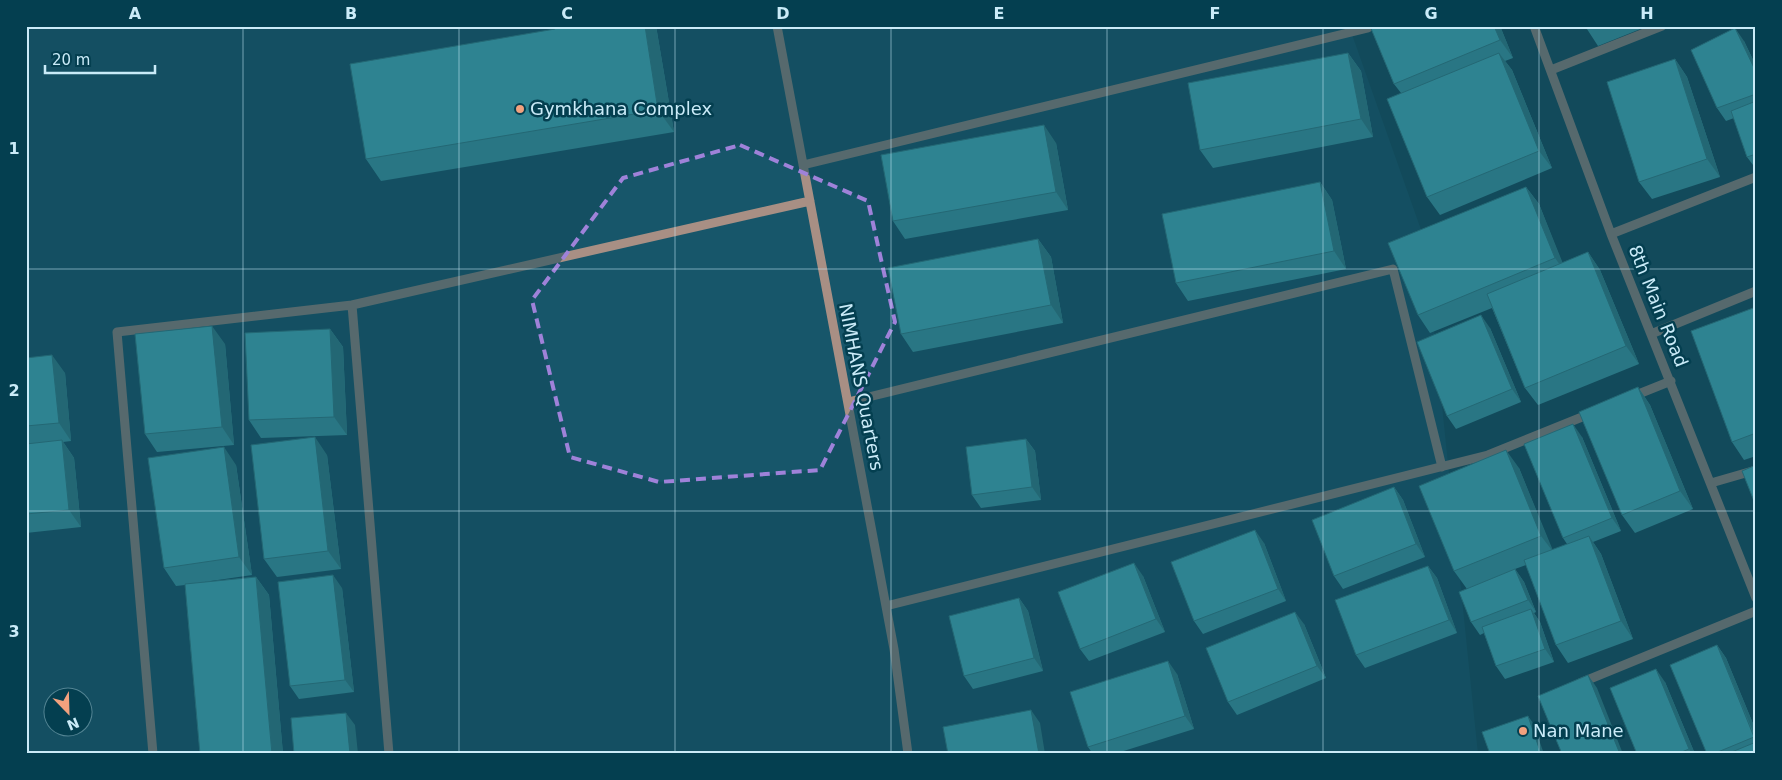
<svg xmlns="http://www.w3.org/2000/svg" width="1782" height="780" viewBox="0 0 1782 780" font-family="'DejaVu Sans',sans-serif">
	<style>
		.built { fill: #17566a; fill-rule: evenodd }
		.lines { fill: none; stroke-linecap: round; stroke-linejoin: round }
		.minor { stroke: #a88f84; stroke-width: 9 }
		.wall { fill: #46abb5 }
		.shaded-wall { fill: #398b93 }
		.building { fill: #51c7d2; stroke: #398b93 }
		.marked { fill: none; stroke: #9f82d9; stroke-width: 4; stroke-dasharray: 10 6; stroke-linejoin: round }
		.grid { fill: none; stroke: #caebf8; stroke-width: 1; stroke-opacity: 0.55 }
		.poi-dot { fill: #f2a17e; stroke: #043f50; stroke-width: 2 }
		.labels { text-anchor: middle; stroke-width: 5; stroke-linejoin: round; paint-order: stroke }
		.poi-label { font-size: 18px; fill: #caebf8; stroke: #043f50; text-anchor: start }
		.street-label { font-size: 18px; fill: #caebf8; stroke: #043f50 }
		.neatline { fill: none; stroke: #caebf8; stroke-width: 2 }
		.grid-label { font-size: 16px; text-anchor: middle; font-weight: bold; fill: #caebf8 }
	</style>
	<rect width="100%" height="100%" fill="#134a5b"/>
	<!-- built -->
	<path class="built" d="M26,26H1349L1425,241L1478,754H26ZM52,698H82V728H52Z"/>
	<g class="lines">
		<!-- minor -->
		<path class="minor" d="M777,26L894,649L908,754
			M1534,26L1611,234L1756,598
			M1551,70L1662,26
			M803,165L1368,28
			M1611,234L1756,177
			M352,305L810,201
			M1651,334L1756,291
			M1631,397L1671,381
			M848,402L1393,269L1442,467
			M1711,483L1756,470
			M886,606L1488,455L1592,413
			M1580,683L1756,611
			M153,754L117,332L352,305L389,754"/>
	</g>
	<!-- wall -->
	<path class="wall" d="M555,26H656L674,132L381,181L366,159L555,29Z
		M1370,26H1500L1513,58L1505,61L1512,70L1552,168L1440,215L1427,197L1401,93L1394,84Z
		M1585,26H1648L1598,46Z
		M1744,41L1756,66V169L1747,157L1734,118L1726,121L1717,108Z
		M1348,53L1361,71L1373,137L1213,168L1200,150Z
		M1675,59L1687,77L1720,177L1652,199L1639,182Z
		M1056,143L1068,210L905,239L893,221Z
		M1320,182L1332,200L1346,269L1188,301L1176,283Z
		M1526,187L1539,204L1562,263L1588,252L1600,270L1639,364L1538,405L1525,388L1492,308L1430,333L1418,315Z
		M1038,239L1051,257L1063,323L913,352L901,334Z
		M1756,307V456L1744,460L1732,442Z
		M1490,328L1521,402L1456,429L1447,416Z
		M330,329L343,347L347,435L261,438L249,420Z
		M225,344L234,445L157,452L145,434Z
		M26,358L65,373L71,441L63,442L74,458L81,527L26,533Z
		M1638,387L1650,405L1693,509L1635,533L1622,515Z
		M1582,437L1621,531L1593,542L1601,554L1633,639L1568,663L1556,645L1526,565L1515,569L1524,582L1536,612L1534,613L1540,622L1554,662L1505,679L1496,666L1484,633L1480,635L1471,622L1467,589L1454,571L1519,468L1552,550L1567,544L1563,538Z
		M1026,439L1035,451L1041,500L981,508L972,495Z
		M327,455L341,569L277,577L264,559Z
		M236,465L252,575L204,582L256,577L269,595L283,754H200L185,585L176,586L164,568Z
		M1394,487L1403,500L1425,557L1343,589L1334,576Z
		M1264,543L1286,601L1203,634L1194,621Z
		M1428,566L1437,578L1457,633L1365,668L1356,655Z
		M1143,576L1165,632L1089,661L1080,649Z
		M342,588L354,692L299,699L290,686Z
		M1019,598L1028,611L1043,671L973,689L964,676Z
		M1304,624L1326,678L1237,715L1228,702Z
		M1717,645L1726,658L1756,731V754H1707Z
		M1177,674L1194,729L1114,754H1093L1088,747Z
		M1665,682L1695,754H1637Z"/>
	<!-- shaded-wall -->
	<path class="shaded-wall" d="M645,26H656L674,132L658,110Z
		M1494,26H1500L1513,58L1500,40Z
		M1735,28L1744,41L1756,66V72Z
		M1348,53L1361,71L1373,137L1361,119Z
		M1499,53L1512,70L1552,168L1539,151Z
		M1675,59L1687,77L1720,177L1707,159Z
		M1044,125L1056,143L1068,210L1056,192Z
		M1320,182L1332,200L1346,269L1334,251Z
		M1526,187L1539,204L1568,276L1555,258Z
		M1038,239L1051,257L1063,323L1051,305Z
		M1588,252L1600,270L1639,364L1626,346Z
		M1481,315L1490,328L1521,402L1512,389Z
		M212,326L225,344L234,445L222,427Z
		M330,329L343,347L347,435L334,417Z
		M52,355L65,373L71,441L59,423Z
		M1638,387L1650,405L1693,509L1680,491Z
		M1573,424L1582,437L1621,531L1612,518Z
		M315,437L327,455L341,569L328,551Z
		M1026,439L1035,451L1041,500L1032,487Z
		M62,440L74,458L81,527L69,510Z
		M224,447L236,465L252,575L239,557Z
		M1506,450L1519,468L1554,553L1541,536Z
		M1394,487L1403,500L1425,557L1416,544Z
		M1255,530L1264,543L1286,601L1278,589Z
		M1589,536L1601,554L1633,639L1621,621Z
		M1134,563L1143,576L1165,632L1156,619Z
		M1428,566L1437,578L1457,633L1449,620Z
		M1515,569L1524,582L1536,612L1528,600Z
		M333,575L342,588L354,692L345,680Z
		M256,577L269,595L283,754H272Z
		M1019,598L1028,611L1043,671L1034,658Z
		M1531,609L1540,622L1554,662L1545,649Z
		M1295,612L1304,624L1326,678L1317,666Z
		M1717,645L1726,658L1756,731V739Z
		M1168,661L1177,674L1194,729L1185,716Z
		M1656,669L1665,682L1695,754H1692L1689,749Z
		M1588,675L1597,688L1623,754H1620Z
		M1031,710L1040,723L1045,754H1039Z
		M346,713L355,725L358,754H350Z
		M1528,716L1533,723L1544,754H1541Z"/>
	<!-- building -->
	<path class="building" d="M555,26H645L658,110L366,159L350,64L555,29Z
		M1370,26H1494L1500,40L1394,84Z
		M1735,28L1756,72V94L1717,108L1691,50Z
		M1348,53L1361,119L1200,150L1188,83Z
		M1499,53L1539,151L1427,197L1387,99Z
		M1675,59L1707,159L1639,182L1607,82Z
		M1756,101V154L1747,157L1731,111Z
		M1044,125L1056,192L893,221L881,155Z
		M1320,182L1334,251L1176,283L1162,214Z
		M1526,187L1555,258L1418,315L1388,243Z
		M1038,239L1051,305L901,334L888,268Z
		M1588,252L1626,346L1525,388L1487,294Z
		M1756,307V433L1732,442L1691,331Z
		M1481,315L1512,389L1447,416L1417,342Z
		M212,326L222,427L145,434L135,334Z
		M330,329L334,417L249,420L245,333Z
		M52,355L59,423L26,426V358Z
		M1638,387L1680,491L1622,515L1579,412Z
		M1573,424L1612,518L1563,538L1524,444Z
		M315,437L328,551L264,559L251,445Z
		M1026,439L1032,487L972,495L966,447Z
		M62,440L69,510L26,514V444Z
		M224,447L239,557L164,568L148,458Z
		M1506,450L1541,536L1454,571L1419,486Z
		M1756,465V506L1742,471Z
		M1394,487L1416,544L1334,576L1312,520Z
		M1255,530L1278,589L1194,621L1171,562Z
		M1589,536L1621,621L1556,645L1524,560Z
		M1134,563L1156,619L1080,649L1058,592Z
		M1428,566L1449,620L1356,655L1335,600Z
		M1515,569L1528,600L1471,622L1459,592Z
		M333,575L345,680L290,686L278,582Z
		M256,577L272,754H200L185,584Z
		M1019,598L1034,658L964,676L949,616Z
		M1531,609L1545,649L1496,666L1482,627Z
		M1295,612L1317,666L1228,702L1206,648Z
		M1717,645L1754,737L1713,754H1707L1670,665Z
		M1168,661L1185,716L1088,747L1070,692Z
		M1656,669L1689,749L1677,754H1637L1610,688Z
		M1588,675L1620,754H1562L1538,696Z
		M1031,710L1039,754H948L943,727Z
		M346,713L350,754H294L291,718Z
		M1528,716L1541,754H1490L1482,732Z
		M1756,742V754H1727Z"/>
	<!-- marked area -->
	<path d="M0 0H1782V780H0ZM740,145L868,201L895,322L820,470L659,482L570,457L532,300L623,178Z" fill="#134a5b" fill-opacity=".55" fill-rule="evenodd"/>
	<path class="marked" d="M740,145L868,201L895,322L820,470L659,482L570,457L532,300L623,178Z"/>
	<!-- grid -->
	<path class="grid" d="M243,26V754M459,26V754M675,26V754M891,26V754M1107,26V754M1323,26V754M1539,26V754M26,269H1756M26,511H1756"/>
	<!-- markers -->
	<g class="poi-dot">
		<circle cx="520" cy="109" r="5"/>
		<circle cx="1523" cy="731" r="5"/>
	</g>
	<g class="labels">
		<!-- poi labels -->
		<g class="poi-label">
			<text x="530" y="115">Gymkhana Complex</text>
			<text x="1533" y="737">Nan Mane</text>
		</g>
		<!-- street labels -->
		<g class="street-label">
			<text transform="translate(1658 306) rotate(68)" y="6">8th Main Road</text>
			<text transform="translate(861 387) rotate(79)" y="6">NIMHANS Quarters</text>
		</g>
	</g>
	<!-- border -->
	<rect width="1782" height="780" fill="none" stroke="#043f50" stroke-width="55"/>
	<!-- north arrow -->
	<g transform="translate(68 712) rotate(157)"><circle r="24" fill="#043f50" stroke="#538493"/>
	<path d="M0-4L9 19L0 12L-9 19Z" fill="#f2a17e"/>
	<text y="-8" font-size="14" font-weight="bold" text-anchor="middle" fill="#caebf8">N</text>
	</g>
	<!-- scale -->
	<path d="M45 65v8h110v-8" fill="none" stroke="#caebf8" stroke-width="2.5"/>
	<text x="52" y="65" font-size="15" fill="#caebf8" stroke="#043f50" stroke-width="4" paint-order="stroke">20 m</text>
	<rect x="28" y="28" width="1726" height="724" class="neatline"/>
	<g class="grid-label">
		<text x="135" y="19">A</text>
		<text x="351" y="19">B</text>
		<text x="567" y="19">C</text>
		<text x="783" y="19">D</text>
		<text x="999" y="19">E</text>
		<text x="1215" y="19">F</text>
		<text x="1431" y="19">G</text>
		<text x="1647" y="19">H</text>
		<text x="14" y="154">1</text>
		<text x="14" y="396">2</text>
		<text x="14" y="637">3</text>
	</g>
</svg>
